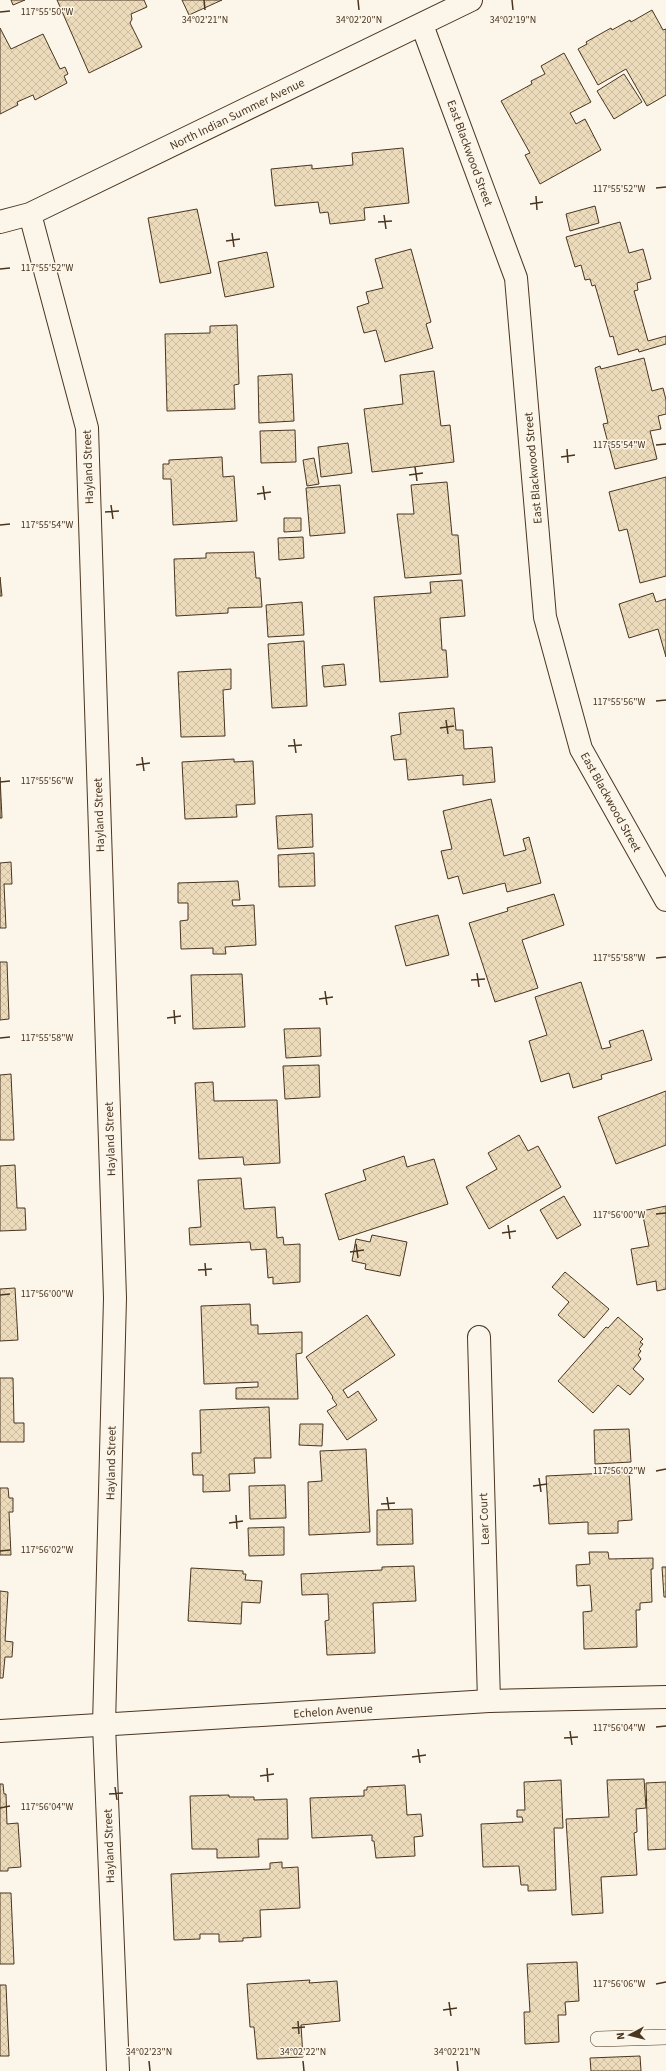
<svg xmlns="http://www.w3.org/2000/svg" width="666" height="2071" viewBox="0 0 666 2071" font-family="'Source Sans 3',sans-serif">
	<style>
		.building { fill: url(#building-cross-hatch); stroke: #4a3520 }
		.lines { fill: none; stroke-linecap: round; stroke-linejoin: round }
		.lane-casing { stroke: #4a3520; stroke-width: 16 }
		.street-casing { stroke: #4a3520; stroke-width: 24 }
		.secondary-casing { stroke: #4a3520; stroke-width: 24 }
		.lane { stroke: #fbf6e9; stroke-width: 15 }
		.street { stroke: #fbf6e9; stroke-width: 22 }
		.secondary { stroke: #fbf6e9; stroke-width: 22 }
		.ticks { fill: none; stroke: #4a3520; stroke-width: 1.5 }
		.labels { text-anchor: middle; stroke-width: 3; stroke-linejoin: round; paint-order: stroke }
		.street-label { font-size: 12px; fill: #4a3520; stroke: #fbf6e9 }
		.ticks-label { font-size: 10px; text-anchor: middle; fill: #4a3520; stroke: #fbf6e9; stroke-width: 3; stroke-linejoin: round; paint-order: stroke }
	</style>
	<defs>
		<pattern id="building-cross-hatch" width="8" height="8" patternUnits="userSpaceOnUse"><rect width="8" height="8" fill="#ecdcbc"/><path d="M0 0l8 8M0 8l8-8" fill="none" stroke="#ccbda1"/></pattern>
	</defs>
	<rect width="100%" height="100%" fill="#fbf6e9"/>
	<!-- building -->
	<path class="building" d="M11,0H25L13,5Z
		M57,0H144L147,7L131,14L132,19L130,23L142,47L89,73Z
		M182,0H222L189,15Z
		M652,10L663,30L666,29V95L647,106L626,69L598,85L578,49L587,44L586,42L611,28L612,30L630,20L631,22Z
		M0,28L11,49L43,34L60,69L65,67L68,74L64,76L67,83L35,100L33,95L17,102L18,105L0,114Z
		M564,53L591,102L570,113L576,124L585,119L601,150L540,184L525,155L530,153L501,101L532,84L531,81L545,74L541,66Z
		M624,74L642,102L614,119L597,91Z
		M403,148L409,203L364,208L365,220L330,224L328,212L320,213L318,202L275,206L271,169L312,165V169L353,165L352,153Z
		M595,206L599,223L570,231L566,214Z
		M197,209L211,273L160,283L148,218Z
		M620,222L629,253L643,249L651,279L637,283L638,290L634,291L648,341L666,336V344L639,352L638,349L618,355L613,336L610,337L595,285L592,286L590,279L585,280L581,265L575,267L566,237Z
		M411,249L431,322L426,324L433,348L385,362L376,330L364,333L357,307L369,303L366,292L383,288L375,259Z
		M267,252L274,287L225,297L218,262Z
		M237,325L239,384L234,385L235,409L167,411L165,334L210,333V326Z
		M644,358L652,391L663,388L666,400V414L658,416L661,429L650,431L657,459L615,469L603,424L608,423L595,368L600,366L601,369Z
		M434,371L441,426L450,425L454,462L372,472L364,409L403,404L400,375Z
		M292,374L294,421L259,423L258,376Z
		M295,430L296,462L261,463L260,431Z
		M348,443L352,473L321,477L318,447Z
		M222,457L223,477L234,476L237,521L173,525L171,479H163V464H169V460Z
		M314,458L319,484L307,486L303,460Z
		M666,477V576L640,583L627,529L619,531L609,492Z
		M447,482L452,535H458L461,574L405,578L397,514H414L411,485Z
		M340,485L345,533L310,536L306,488Z
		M284,518H301V531L284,532Z
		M303,537L304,558L279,560L278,538Z
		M254,552L256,578H260L262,607L228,608V613L176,616L174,559L206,558V553Z
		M0,577L2,596H0Z
		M462,580L465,616L440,618L442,650H446L448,677L380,682L374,597L431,593L430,582Z
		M653,593L656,602L666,599V657L658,629L629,638L619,604Z
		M302,602L304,635L268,637L266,605Z
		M304,641L307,706L272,708L268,644Z
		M344,664L346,685L324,687L322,666Z
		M231,669V689L223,690L225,736L181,737L178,672Z
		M454,708L456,730H463L464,749L492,747L495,782L463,785V775L408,780L406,759L394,760L391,736L401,734L399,713Z
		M234,759V762L253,761L255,804L236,805L237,817L185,819L182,762Z
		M0,777L2,818H0Z
		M491,799L504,856L526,850L523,839L529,837L541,883L507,892L505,883L463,894L458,876L448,879L441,851L452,849L443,811Z
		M312,814L313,847L278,849L276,816Z
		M314,853L315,886L279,887L278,855Z
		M11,862L12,884H4L6,928H0V863Z
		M238,881L240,900H232L233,906L254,905L256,945L225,947L226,954H213V948L181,949L180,921L188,920V903H178V883Z
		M554,894L564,925L522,940L538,988L495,1002L469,923L508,911L507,908Z
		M438,915L449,955L406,966L395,926Z
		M0,962H7L9,1019L0,1020Z
		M242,974L245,1027L193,1029L191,975Z
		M581,982L602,1049L611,1047L609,1041L643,1030L652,1060L601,1075L602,1079L573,1088L569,1073L541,1082L529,1041L547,1035L535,997Z
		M320,1028L321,1056L286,1058L284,1029Z
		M319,1065L320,1097L285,1099L283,1066Z
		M11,1074L14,1140H0V1075Z
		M213,1082L214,1101L277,1100L280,1163L244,1165L243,1157L199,1159L195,1083Z
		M666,1091V1145L616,1164L598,1117Z
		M519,1135L528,1151L538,1146L561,1187L489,1229L466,1187L497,1169L488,1153Z
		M404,1156L407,1167L434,1159L448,1204L339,1240L325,1194L366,1180L363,1170Z
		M15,1165L17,1208H25L26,1230L0,1231V1166Z
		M241,1178L244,1209L275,1207L277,1238L283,1237L284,1245L300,1244V1282L273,1284V1277L268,1278L266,1249L251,1250L250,1242L190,1245L189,1228L201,1227L198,1180Z
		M564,1196L581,1225L557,1239L540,1210Z
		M666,1206V1289L657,1291L656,1281L637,1285L631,1249L649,1246L642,1211Z
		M372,1235L407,1242L400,1276L365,1269L366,1264L352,1261L356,1239L370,1242Z
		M565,1272L609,1309L584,1338L558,1315L569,1302L552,1287Z
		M15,1288L18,1340L0,1341V1289Z
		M250,1304L251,1325H258V1334L302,1332V1353L296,1354L298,1399H236V1388L258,1387V1382L204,1384L201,1306Z
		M367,1315L395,1355L343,1390L348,1398L358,1391L377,1420L347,1440L327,1411L337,1405L332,1398L333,1397L306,1357Z
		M618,1317L643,1339L640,1342L643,1344L639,1349L641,1351L638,1355L641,1359L633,1369L644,1379L630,1395L618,1385L593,1413L558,1381L606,1327L608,1328Z
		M0,1378H13L14,1423H24V1442H0Z
		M269,1407L271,1458H254L255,1473L229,1474L230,1491L203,1492V1475H193L192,1453H201L200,1410Z
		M300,1424H323L322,1446L299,1445Z
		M629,1429L631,1462L595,1464L594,1430Z
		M366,1449L370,1532L309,1535L308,1482L322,1481L320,1451Z
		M629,1472L632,1520L618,1521V1533L588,1534V1522L549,1524L546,1476Z
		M285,1485L286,1518L250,1519L249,1486Z
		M0,1488H8L9,1498H13V1512H9L11,1555H0Z
		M412,1509L413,1544L377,1545V1510Z
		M284,1527V1555L249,1556L248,1528Z
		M589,1552H608L609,1559L653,1558V1569H651L652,1602L640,1603V1610H636L637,1647L584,1649L583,1612L592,1611L590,1585L577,1586L576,1565L590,1564Z
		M414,1566L416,1601L373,1603L375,1653L327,1655L325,1621L329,1620L328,1594L302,1595L301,1574L382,1570V1567Z
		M662,1567H666V1597H664Z
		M191,1568L243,1571V1574H246L245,1580L262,1581L260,1603L242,1602L241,1624L188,1621Z
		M0,1591L8,1592L5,1641L13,1642L12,1657H5L3,1678H0Z
		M644,1779L646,1808L636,1809L637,1832L634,1833L637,1875L601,1877L603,1913L572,1915L566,1819L609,1817L607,1780Z
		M561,1780L563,1828H554L556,1890L528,1891V1885H521L519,1866L483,1867L481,1824L523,1822L522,1817H517V1810H525L524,1782Z
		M666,1782V1849L648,1850L646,1783Z
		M0,1784H3L4,1794H6L7,1824L18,1823L21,1867L8,1868V1871H0Z
		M405,1785L407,1815L421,1814L423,1836L414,1837L415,1856L376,1858L374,1841H372V1835L312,1838L310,1798L364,1796V1790H367V1787Z
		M229,1795V1797H254V1800L287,1799L288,1839H258L259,1857L217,1858V1849H192L190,1796Z
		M282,1862V1868L298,1867L300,1908L260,1910L261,1937L243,1938V1941L219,1942V1934H200V1939L174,1940L171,1874L270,1869V1863Z
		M0,1893H11L14,1964H0Z
		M577,1962L579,2001L565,2002L566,2015H558L559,2042L525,2044L524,2012H530L527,1964Z
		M310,1980L309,1983L337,1981L340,2021L301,2025L303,2057L257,2059L254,2027H250L247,1984Z
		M0,1985H6L9,2056H0Z
		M640,2056L641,2071H591L590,2058Z"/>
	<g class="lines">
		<!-- lane casing -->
		<g class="lane-casing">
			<path id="lane" d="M598,2039L666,2037"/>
		</g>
		<!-- street casing -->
		<g class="street-casing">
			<path id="street" d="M422,25L516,278L545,617L581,749L666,900
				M30,214L87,428L115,1298L104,1725L118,2071
				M0,222L30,214L471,0
				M479,1337L489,1701"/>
		</g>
		<!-- secondary casing -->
		<g class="secondary-casing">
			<path id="secondary" d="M0,1731L489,1701L666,1697"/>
		</g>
		<!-- lane -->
		<use href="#lane" class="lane"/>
		<!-- street -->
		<use href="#street" class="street"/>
		<!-- secondary -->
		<use href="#secondary" class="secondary"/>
	</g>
	<!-- ticks -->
	<path class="ticks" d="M204,0L205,10M358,0L359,10M512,0L513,10M0,12L10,11M656,188L666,187M536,196L537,210M530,204L543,202M384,215L386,229M378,222L392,221M232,233L234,247M226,241L240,239M0,269L10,268M656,445L666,444M567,449L568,463M561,457L575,455M415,467L417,481M409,475L423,473M263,486L265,500M257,494L271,492M111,505L113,519M105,512L119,511M0,525L10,524M656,701L666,700M446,720L448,734M440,728L454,726M294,739L296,753M288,746L302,745M142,757L144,771M136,765L150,763M0,782L10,781M656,958L666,957M477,973L479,987M471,980L485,979M325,991L327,1005M319,999L333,997M174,1010L175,1024M167,1018L181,1016M0,1038L10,1037M656,1214L666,1213M508,1225L510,1239M502,1233L516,1231M356,1244L358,1258M350,1252L364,1250M205,1263L206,1276M198,1270L212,1269M0,1295L10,1294M656,1471L666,1469M539,1478L541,1492M533,1486L547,1484M387,1497L389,1510M381,1504L395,1503M236,1515L237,1529M229,1523L243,1521M0,1551L10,1550M656,1727L666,1726M570,1731L572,1745M564,1738L578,1737M418,1749L420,1763M412,1757L426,1755M267,1768L268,1782M260,1776L274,1774M115,1787L117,1800M109,1794L123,1793M0,1808L10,1806M656,1984L666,1982M449,2002L451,2016M443,2010L457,2008M298,2021L299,2034M292,2028L305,2027M149,2061L150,2071M303,2061L304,2071M457,2061L458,2071"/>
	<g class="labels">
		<!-- street labels -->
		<g class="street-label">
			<text transform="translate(237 114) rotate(-26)" y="4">North Indian Summer Avenue</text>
			<text transform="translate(470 153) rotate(70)" y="4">East Blackwood Street</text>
			<text transform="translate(88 467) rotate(-92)" y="4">Hayland Street</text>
			<text transform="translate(533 468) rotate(-95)" y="4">East Blackwood Street</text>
			<text transform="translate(611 802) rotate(61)" y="4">East Blackwood Street</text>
			<text transform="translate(99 815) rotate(-92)" y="4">Hayland Street</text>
			<text transform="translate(110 1139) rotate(-92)" y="4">Hayland Street</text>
			<text transform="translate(111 1463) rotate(-89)" y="4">Hayland Street</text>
			<text transform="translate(484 1519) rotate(-92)" y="4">Lear Court</text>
			<text transform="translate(333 1711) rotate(-4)" y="4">Echelon Avenue</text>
			<text transform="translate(109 1846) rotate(-92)" y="4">Hayland Street</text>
		</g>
	</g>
	<g class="ticks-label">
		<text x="47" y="15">117°55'50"W</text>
		<text x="205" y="23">34°02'21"N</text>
		<text x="359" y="23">34°02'20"N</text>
		<text x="513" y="23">34°02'19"N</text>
		<text x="619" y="192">117°55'52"W</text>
		<text x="47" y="271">117°55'52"W</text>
		<text x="619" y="448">117°55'54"W</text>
		<text x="47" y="528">117°55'54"W</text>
		<text x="619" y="705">117°55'56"W</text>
		<text x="47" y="784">117°55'56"W</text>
		<text x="619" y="961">117°55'58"W</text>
		<text x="47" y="1041">117°55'58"W</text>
		<text x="619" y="1218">117°56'00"W</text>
		<text x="47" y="1297">117°56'00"W</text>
		<text x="619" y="1474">117°56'02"W</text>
		<text x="47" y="1553">117°56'02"W</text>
		<text x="619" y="1731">117°56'04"W</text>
		<text x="47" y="1810">117°56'04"W</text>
		<text x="619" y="1987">117°56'06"W</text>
		<text x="149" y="2055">34°02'23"N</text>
		<text x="303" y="2055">34°02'22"N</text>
		<text x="457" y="2055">34°02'21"N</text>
	</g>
	<!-- north arrow -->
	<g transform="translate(630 2035) rotate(263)" stroke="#fbf6e9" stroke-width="3" paint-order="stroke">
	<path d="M0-3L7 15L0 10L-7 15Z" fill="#4a3520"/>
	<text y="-6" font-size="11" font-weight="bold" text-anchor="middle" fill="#4a3520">N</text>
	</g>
</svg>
